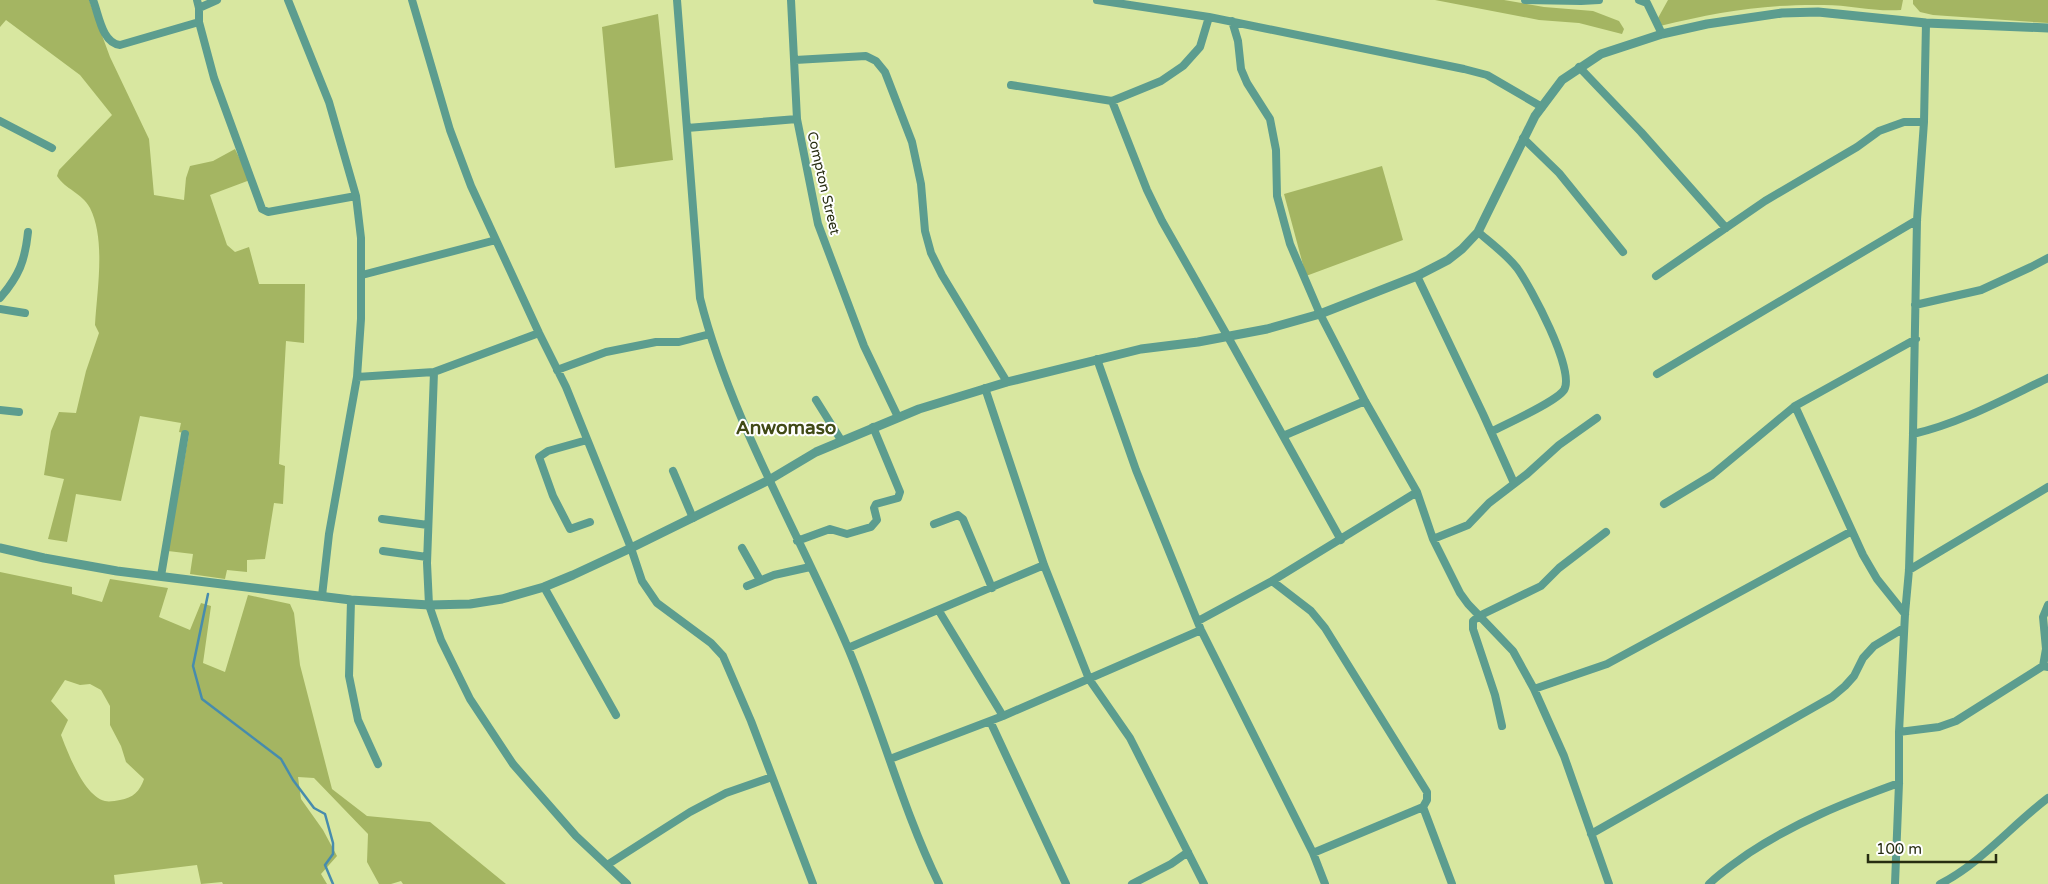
<svg xmlns="http://www.w3.org/2000/svg" width="2048" height="884" viewBox="0 0 2048 884" font-family="'Varela Round',sans-serif">
	<style>
		.green { fill: #a4b562; fill-rule: evenodd }
		.lines { fill: none; stroke-linecap: round; stroke-linejoin: round }
		.stream { stroke: #478cad; stroke-width: 2.5 }
		.minor { stroke: #5c9d8f; stroke-width: 8 }
		.tertiary { stroke: #5c9d8f; stroke-width: 9 }
		.labels { text-anchor: middle; stroke-width: 4; stroke-linejoin: round; paint-order: stroke }
		.street-label { font-size: 14px; fill: #272d11; stroke: #fff }
		.district-label { font-size: 19px; font-weight: bold; fill: #414a16; stroke: #fff }
	</style>
	<rect width="100%" height="100%" fill="#d8e7a0"/>
	<!-- green -->
	<path class="green" d="M0,0H89L110,57L149,139L154,195L184,200L186,178L190,166L213,161L235,149L250,180L210,195L227,245L235,252L249,247L259,284H305L304,343L286,341L279,464L285,466L283,504L274,503L265,559L247,560V572L227,570L225,579L190,574L193,554L168,551L189,434L179,432L181,423L140,416L121,501L76,494L67,542L48,539L64,479L44,475L51,431L59,412L76,413L86,371L99,333L95,325C97,290 106,240 90,208C82,193 65,189 57,176L59,170L112,115L80,75L6,20L0,27Z
		M1435,0H1504L1544,7L1593,11L1619,21L1624,29L1622,34L1579,23L1539,20Z
		M1668,0H1903L1901,10C1875,12 1850,5 1824,5C1765,4 1717,12 1660,26L1658,18Z
		M1913,0H2048V23L1933,15L1920,12L1913,4Z
		M658,14L673,160L615,168L602,27Z
		M1382,166L1403,240L1306,276L1284,194Z
		M0,572L72,587V594L102,602L110,579L168,588L159,617L190,630L201,603L211,606L203,663L225,672L248,595L290,604L294,613L300,665L332,789L367,816L430,822L506,884H403L401,881L391,884H379L367,862L368,834L314,778L298,777L301,799L323,830L337,856L321,874L327,884H223L222,882L201,884L197,865L114,875L115,884H0ZM65,680L80,685L90,684L101,690L110,706V725L121,746L126,762L144,779C140,791 133,798 120,800C115,801 109,802 105,801C84,796 68,753 61,735L68,720L51,701Z"/>
	<g class="lines">
		<!-- stream -->
		<path class="stream" d="M208,594L193,666L202,699L281,759L293,780L314,808L325,814L333,843V854L325,865L333,884"/>
		<!-- minor -->
		<path class="minor" d="M93,0C99,15 102,43 120,45L199,22
			M197,0L199,8V22L214,78L262,209L268,212L356,196
			M288,0L329,102L356,196L361,238V319L357,377L329,534L322,596
			M412,0L450,130L471,186L539,333L566,387L631,548L642,581L657,603L711,643L723,656L751,721L813,884
			M677,0L700,298C731,421 799,532 848,648C881,726 902,808 939,884
			M791,0L797,119L818,224L864,346L898,417
			M1097,0L1209,17L1464,69L1487,75L1542,107
			M1525,0L1581,1L1599,0
			M1639,0L1647,3L1662,34
			M199,8L217,0
			M1232,21L1238,41L1241,69L1247,83L1270,119L1276,150L1277,196L1290,244L1320,314L1365,401L1417,492L1433,539L1460,593L1468,604L1513,651L1534,689L1564,756L1609,884
			M795,60L866,56L876,61L885,72L912,142L921,184L925,231L931,253L942,275L1007,382
			M1579,67L1641,132L1726,228
			M1011,85L1112,101L1161,81L1183,66L1200,47L1209,17
			M1112,101L1147,190L1162,221L1228,337L1341,540
			M0,121L52,148
			M687,128L797,119
			M1523,138L1559,173L1623,252
			M1478,232C1491,243 1506,254 1517,268C1530,286 1576,371 1564,390C1556,402 1506,424 1491,432
			M362,275L496,240
			M1417,276L1483,414L1514,483
			M1656,276L1765,201L1857,147L1879,131L1904,122H1924
			M0,298C19,276 25,261 28,232
			M1915,305L1981,290L2031,267L2048,258
			M0,309L25,313
			M1097,359L1136,470L1201,630L1313,853L1325,884
			M557,370L606,352L656,342H679L710,334
			M434,372L427,563L429,605L441,640L470,699L513,764L576,836L627,884
			M1657,374L1917,220
			M357,377L434,372L539,333
			M985,388L1044,565L1089,679L1130,738L1204,884
			M816,400L841,440
			M1795,406L1863,555L1877,579L1905,614
			M0,410L19,412
			M1913,434C1961,423 2004,399 2048,378
			M1283,436L1365,401
			M587,440L548,451L539,457L553,496L570,529L590,522
			M673,471L693,518
			M1664,504L1712,475L1795,406L1916,339
			M382,519L428,525
			M934,524L958,515L963,519L992,588
			M1433,539L1468,525L1489,503L1527,474L1559,445L1597,418
			M797,541L830,529L847,534L871,527L877,520L874,508L876,504L898,498L900,492L873,427
			M742,548L760,580
			M383,551L427,557
			M1909,570L2048,487
			M161,576L185,434
			M1272,581L1311,611L1325,628L1427,792V800L1423,807L1313,853
			M747,586L774,575L810,567
			M544,587L616,715
			M351,600L349,676L358,720L378,764
			M939,611L1003,716
			M1198,621L1272,581L1417,492
			M848,648L1044,565
			M2043,666L2046,649L2043,617L2048,605
			M1534,689L1607,664L1852,531
			M990,721L1066,884
			M1502,726L1495,695L1473,629V621L1479,616L1541,586L1559,568L1606,532
			M1899,732L1939,727L1956,721L2043,666L2048,667
			M890,759L1003,716L1201,630
			M1423,807L1452,884
			M1591,834L1832,697L1845,686L1854,676L1863,658L1874,646L1904,628
			M607,865L690,812L726,793L772,777
			M1132,884L1171,864L1188,852
			M1709,884C1721,872 1735,863 1749,853C1796,822 1846,802 1899,783
			M1895,884L1899,783V732L1905,614L1909,570L1913,434L1917,220L1924,122L1926,23
			M1940,884C1980,864 2012,825 2048,798"/>
		<!-- tertiary -->
		<path class="tertiary" d="M0,548L44,558L117,571L351,600L429,605L470,604L502,599L544,587L573,575L631,548L769,480L816,452L919,409L1007,382L1141,349L1198,342L1267,329L1320,314L1417,276L1448,260L1462,249L1478,232L1535,116L1562,80L1601,54L1662,34L1707,24L1782,13L1818,12L1926,23L2048,28"/>
	</g>
	<g class="labels">
		<!-- street labels -->
		<g class="street-label">
			<text transform="translate(824 183) rotate(77)" y="5">Compton Street</text>
		</g>
		<!-- district labels -->
		<g class="district-label">
			<text x="786" y="434">Anwomaso</text>
		</g>
	</g>
	<!-- scale -->
	<path d="M1868 854v8h128v-8" fill="none" stroke="#272d11" stroke-width="2.5"/>
	<text x="1876" y="854" font-size="15" fill="#272d11" stroke="#ffffff" stroke-width="4" paint-order="stroke">100 m</text>
</svg>
